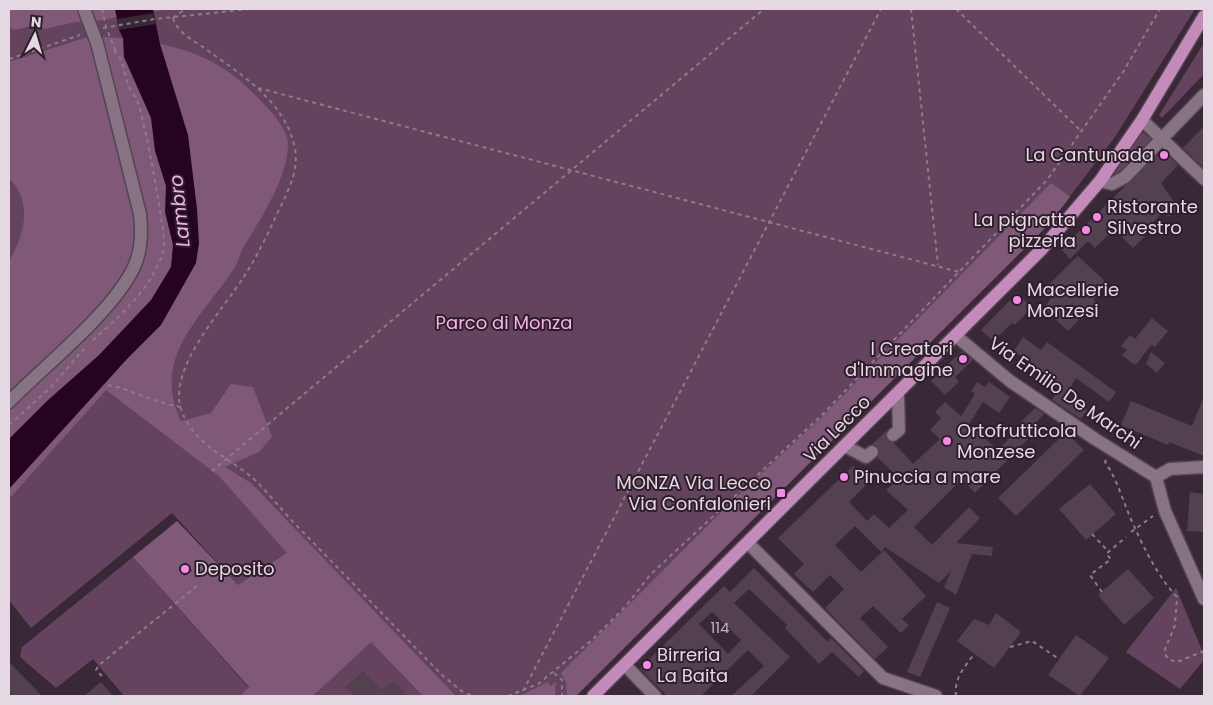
<svg xmlns="http://www.w3.org/2000/svg" width="1213" height="705" viewBox="0 0 1213 705" font-family="Poppins,sans-serif">
	<style>
		.green { fill: #64435e }
		.forest { fill: #805979 }
		.water { fill: #240421 }
		.pier { fill: #392835 }
		.building { fill: #534150; fill-rule: evenodd }
		.lines { fill: none; stroke-linecap: round; stroke-linejoin: round }
		.minor-tunnel { stroke: #53434f; stroke-width: 12; stroke-dasharray: 12 6; stroke-linecap: butt }
		.minor-casing { stroke: #524450; stroke-width: 15 }
		.major-casing { stroke: #524450; stroke-width: 15 }
		.path { stroke: #8b7d88; stroke-width: 2; stroke-dasharray: 4 4; stroke-linecap: butt }
		.minor { stroke: #877383; stroke-width: 12 }
		.major { stroke: #c48bba; stroke-width: 12 }
		.poi-dot { fill: #f987e8; stroke: #2e1e2b; stroke-width: 2 }
		.labels { text-anchor: middle; stroke-width: 4; stroke-linejoin: round; paint-order: stroke }
		.number-label { font-size: 15px; fill: #c0b3be }
		.poi-label { font-size: 18px; fill: #e4d9e2; stroke: #2e1e2b; text-anchor: start }
		.park-label { font-size: 18px; fill: #f4b4e8; stroke: #2e1e2b }
		.street-label { font-size: 18px; fill: #e4d9e2; stroke: #2e1e2b }
		.water-label { font-size: 19px; font-style: italic; fill: #f3b3e8; stroke: #2e1e2b }
	</style>
	<rect width="100%" height="100%" fill="#392835"/>
	<!-- green -->
	<path class="green" d="M9,9H1195L1115,137L1049,224L576,696H401L404,694L381,690L363,672L346,687L356,696H313L371,641L238,585L172,513L31,628L9,600Z
		M1204,43V74L1162,118L1159,115Z
		M1142,132L1152,139L1115,177H1112Z
		M133,557L249,688L240,696H124L93,659L56,688L20,657L22,647Z
		M1176,588L1204,655V660L1180,689L1126,652Z"/>
	<!-- forest -->
	<path class="forest" d="M9,9H170L95,21L76,22L44,29L31,26L14,30L9,27Z
		M91,36C151,39 211,47 254,94C265,105 287,126 288,143C288,178 261,218 244,246C240,253 239,261 235,267C203,317 150,356 181,421L211,413L231,384L253,387L272,437L259,452L225,467L251,483L456,696H423L371,642L313,696H240L249,687L133,557L177,521L238,585L287,553L219,476L106,390L9,499V261C25,235 33,202 9,178V62Z
		M1051,183L1070,197L1049,224L576,696H567L566,683L561,673L733,500L822,417Z
		M548,682L550,686L556,682L555,696H519Z"/>
	<!-- water -->
	<path class="water" d="M115,9H153L160,44L188,135L197,209L199,243L196,263L161,325L127,359L9,489V439L47,401L99,355L151,300L171,267L173,245L165,212L166,186L155,151L151,118L124,57L123,38L119,30Z"/>
	<!-- pier -->
	<path class="pier" d="M154,13L156,24L119,30L117,19Z"/>
	<!-- building -->
	<path class="building" d="M1204,126V168L1183,148Z
		M1162,150L1178,165L1161,183L1179,209L1168,217L1164,212L1144,230L1148,233L1133,248L1114,229L1095,248L1088,241L1070,259L1061,249Z
		M1078,256L1108,284L1094,299L1096,302L1068,331L1044,308L1051,298L1042,291Z
		M1017,293L1032,307L1015,325L1012,323L993,341L981,330Z
		M1152,318L1168,331L1155,347L1151,345L1136,365L1133,364L1122,355L1127,350L1121,346L1130,335L1135,339Z
		M1023,337L1041,350L1047,342L1116,392L1109,402L1076,378L1065,397L1087,410L1081,419L1052,400L1061,385L1014,351Z
		M962,351L973,360L955,377L959,382L945,395L931,381Z
		M1151,352L1165,363L1157,373L1146,364Z
		M977,382L985,387L989,382L1010,397L999,413L983,402L969,424L998,450L1022,425L1032,435L975,493L962,479L914,527L932,545L969,507L980,518L956,543L993,547L992,556L972,554L956,595L944,587L951,571L939,583L885,547L881,552L855,526L835,545L861,572L884,550L926,596L902,619L909,625L901,633L873,606L860,618L888,647L875,659L825,608L844,589L830,575L813,592L794,574L804,564L778,538L853,466L869,482L849,502L867,521L874,514L889,528L908,510L886,490L899,478L878,458L880,450L873,444L886,431V440L894,443L913,464L940,439L930,430L941,418L935,412L945,402L961,416L975,394L971,391Z
		M1204,396V456L1169,442L1168,445L1121,425L1131,401L1192,426Z
		M1035,408L1044,414L1028,430L1020,423Z
		M1066,432L1084,450L1016,516L998,498Z
		M1090,484L1116,514L1086,540L1059,509Z
		M1190,492L1204,494V532L1187,531Z
		M186,562L192,571L184,576L179,567Z
		M754,568L828,642L831,638L864,671L859,677L832,652L819,664L785,628L787,625L749,589L734,603L790,657L751,696H731L764,666L748,650L701,696H667L640,668L724,586L730,592ZM712,612L741,640L728,654L699,624Z
		M1128,569L1154,598L1124,625L1098,595Z
		M937,602L950,608L920,677L907,672Z
		M996,613L1021,632L994,668L957,641L974,619L989,625Z
		M1076,635L1109,658L1080,696L1048,675Z
		M9,662L42,696H13L9,692Z
		M363,672L381,690L394,681L407,696H356L346,687Z
		M101,682L113,696H84Z"/>
	<g class="lines">
		<!-- minor-tunnel -->
		<path class="minor-tunnel" d="M872,452L893,435"/>
		<!-- minor casing -->
		<g class="minor-casing">
			<path id="minor" d="M1142,120L1204,179
				M1100,181L1112,184L1125,177L1204,95
				M956,336L1010,381L1095,439L1156,477L1165,511L1204,599
				M9,402C45,365 113,312 134,267C142,250 142,232 140,214L97,43L84,9
				M893,435L899,430L898,394
				M845,446L866,457L872,452
				M1156,477L1170,469L1204,467
				M748,543L883,678L936,696
				M625,665L655,696"/>
		</g>
		<!-- major casing -->
		<g class="major-casing">
			<path id="major" d="M593,696L1041,250L1100,181L1142,120L1204,16"/>
		</g>
		<!-- path -->
		<path class="path" d="M102,9L106,27L116,52
			M911,9L938,265
			M956,9L1081,131
			M173,18C176,31 192,40 203,47C240,74 286,101 295,149C299,170 288,191 279,210C268,233 257,257 243,278C222,311 168,368 181,409C194,447 231,457 257,482C271,496 283,512 297,526C346,576 394,626 443,676L463,692L473,696
			M173,18L185,9
			M103,28L155,19L250,9
			M9,59L80,35
			M258,88L959,272
			M93,340C121,315 154,286 164,249C167,239 144,117 138,103C136,97 132,92 129,87C124,75 124,56 112,50
			M108,385C133,390 155,403 181,407
			M9,425L50,388L84,349
			M1106,460L1105,462C1119,482 1124,506 1135,528C1145,551 1160,579 1177,597L1175,625L1164,652L1168,659L1177,662L1204,651
			M212,471L764,9
			M1131,532L1153,516
			M1092,534L1108,551
			M1102,592L1090,575L1111,559L1106,554L1126,537
			M1010,647L1032,641L1059,659
			M554,673L562,680V696
			M102,676L96,670L99,665L197,586
			M523,691L881,9
			M508,696L538,684L593,639L625,607L650,575L822,415L1047,180L1123,72L1160,9
			M956,696C954,678 964,668 974,654"/>
		<!-- minor -->
		<use href="#minor" class="minor"/>
		<!-- major -->
		<use href="#major" class="major"/>
	</g>
	<!-- markers -->
	<g class="poi-dot">
		<circle cx="1164" cy="155" r="5"/>
		<circle cx="1097" cy="217" r="5"/>
		<circle cx="1086" cy="230" r="5"/>
		<circle cx="1017" cy="300" r="5"/>
		<circle cx="963" cy="359" r="5"/>
		<circle cx="947" cy="441" r="5"/>
		<circle cx="844" cy="477" r="5"/>
		<rect x="776" y="488" width="10" height="10" rx="2.5"/>
		<circle cx="185" cy="569" r="5"/>
		<circle cx="647" cy="665" r="5"/>
	</g>
	<g class="labels">
		<!-- number labels -->
		<g class="number-label">
			<text x="720" y="633">114</text>
		</g>
		<!-- poi labels -->
		<g class="poi-label">
			<text x="1154" y="161" text-anchor="end">La Cantunada</text>
			<text x="1107" y="213">Ristorante<tspan x="1107" dy="21">Silvestro</tspan></text>
			<text x="1076" y="226" text-anchor="end">La pignatta<tspan x="1076" dy="21">pizzeria</tspan></text>
			<text x="1027" y="296">Macellerie<tspan x="1027" dy="21">Monzesi</tspan></text>
			<text x="953" y="355" text-anchor="end">I Creatori<tspan x="953" dy="21">d'Immagine</tspan></text>
			<text x="957" y="437">Ortofrutticola<tspan x="957" dy="21">Monzese</tspan></text>
			<text x="854" y="483">Pinuccia a mare</text>
			<text x="771" y="489" text-anchor="end">MONZA Via Lecco<tspan x="771" dy="21">Via Confalonieri</tspan></text>
			<text x="195" y="575">Deposito</text>
			<text x="657" y="661">Birreria<tspan x="657" dy="21">La Baita</tspan></text>
		</g>
		<!-- park labels -->
		<g class="park-label">
			<text x="504" y="329">Parco di Monza</text>
		</g>
		<!-- street labels -->
		<g class="street-label">
			<text transform="translate(1065 393) rotate(35)" y="6">Via Emilio De Marchi</text>
			<text transform="translate(837 429) rotate(-45)" y="6">Via Lecco</text>
		</g>
		<!-- water labels -->
		<g class="water-label">
			<text transform="translate(179 211) rotate(-96)" y="7">Lambro</text>
		</g>
	</g>
	<!-- border -->
	<rect width="1213" height="705" fill="none" stroke="#e4d9e2" stroke-width="20"/>
	<!-- north arrow -->
	<g transform="translate(35 35) rotate(5)" stroke="#2e1e2b" stroke-width="4" paint-order="stroke">
	<path d="M0-4L9 19L0 12L-9 19Z" fill="#e4d9e2"/>
	<text y="-8" font-size="14" font-weight="bold" text-anchor="middle" fill="#e4d9e2">N</text>
	</g>
</svg>
